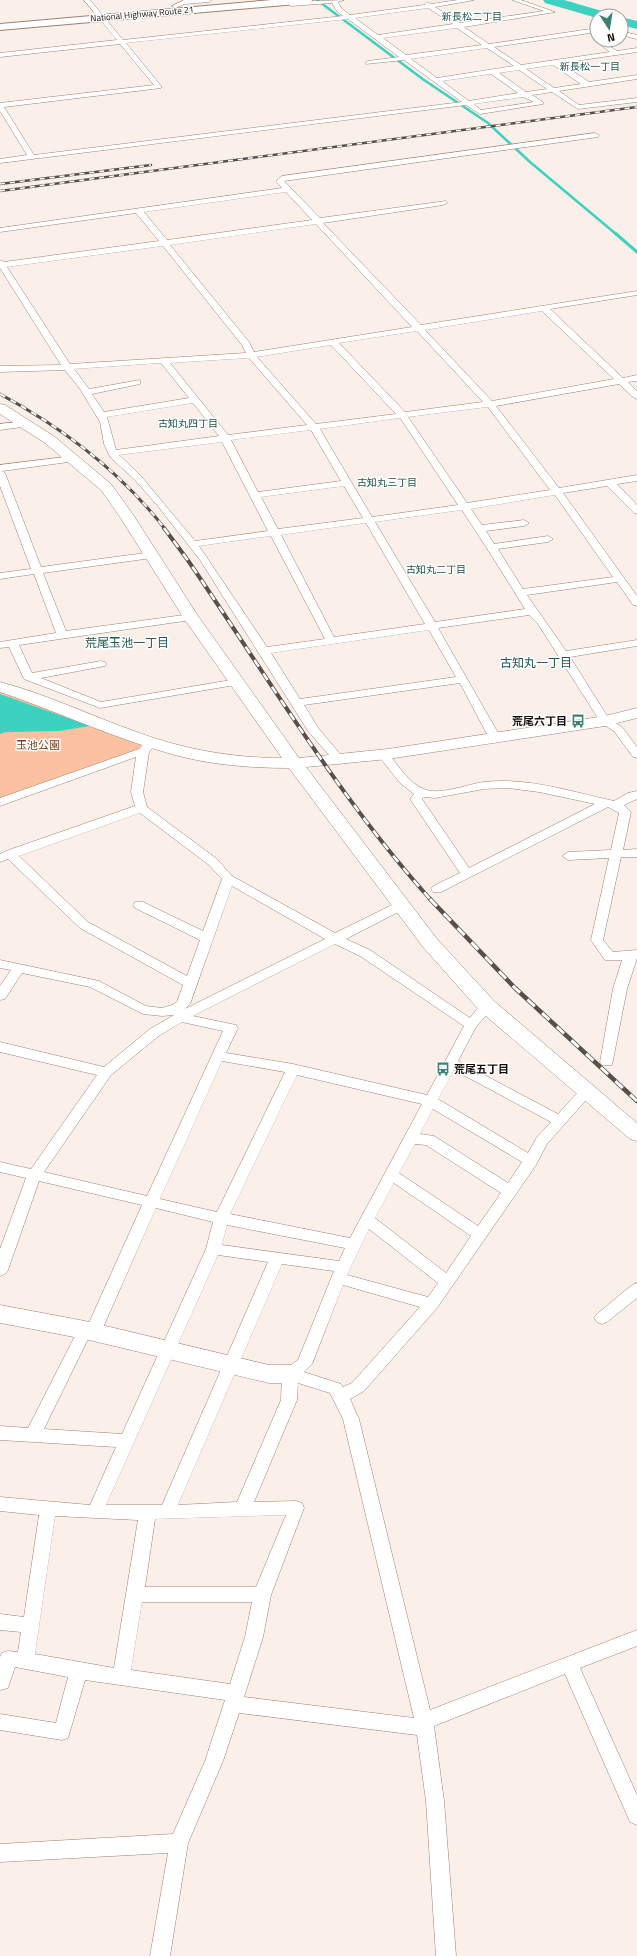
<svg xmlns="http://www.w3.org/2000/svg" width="637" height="1956" viewBox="0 0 637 1956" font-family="'Titillium Web','Noto Sans JP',sans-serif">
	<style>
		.green { fill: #fcc1a1 }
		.water { fill: #3dd1bf }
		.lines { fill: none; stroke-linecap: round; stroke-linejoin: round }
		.stream-far1 { stroke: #3dd1bf; stroke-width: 2.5 }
		.stream { stroke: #3dd1bf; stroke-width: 3 }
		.river { fill: #3dd1bf; fill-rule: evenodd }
		.street-casing { stroke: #9c8274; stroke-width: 1 }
		.secondary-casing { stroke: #9c8274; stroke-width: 1 }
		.highway-casing { stroke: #9c8274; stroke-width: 2 }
		.street { fill: #fff; fill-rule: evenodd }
		.secondary { fill: #fff; fill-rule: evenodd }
		.highway { fill: #fff; fill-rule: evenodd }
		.rail-far3-casing { stroke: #594f4a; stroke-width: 2.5 }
		.rail-far2-casing { stroke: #594f4a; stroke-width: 3 }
		.rail-far1-casing { stroke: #594f4a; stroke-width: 4 }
		.rail-casing { stroke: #594f4a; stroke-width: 4.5 }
		.rail-far3 { stroke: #fff; stroke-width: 1.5; stroke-dasharray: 5; stroke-linecap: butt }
		.rail-far2 { stroke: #fff; stroke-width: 2; stroke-dasharray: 6; stroke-linecap: butt }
		.rail-far1 { stroke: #fff; stroke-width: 2.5; stroke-dasharray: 8; stroke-linecap: butt }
		.rail { stroke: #fff; stroke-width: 3; stroke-dasharray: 10; stroke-linecap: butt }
		.labels { text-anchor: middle; stroke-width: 3; stroke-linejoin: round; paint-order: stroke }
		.far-street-label { font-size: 9px; fill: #140b06; stroke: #fff }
		.far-neighbourhood-label { font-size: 10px; fill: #205951; stroke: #fff }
		.poi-label { font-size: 11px; font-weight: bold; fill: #140b06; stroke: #fff; text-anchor: end }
		.park-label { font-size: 11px; fill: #773e1a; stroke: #fff }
		.neighbourhood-label { font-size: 12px; fill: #205951; stroke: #fff }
	</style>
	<rect width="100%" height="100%" fill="#fbefe9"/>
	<!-- green -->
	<path class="green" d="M0,689L146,743L141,750L0,799Z"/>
	<!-- water -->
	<path class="water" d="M0,694L90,726L59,731L6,732L0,734Z"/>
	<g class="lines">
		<!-- stream-far1 -->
		<path class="stream-far1" d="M317,0L424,80L488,123L530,162L616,234
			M562,4L571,3"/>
		<!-- stream -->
		<path class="stream" d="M615,233L637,252"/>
		<!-- river -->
		<path class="river" d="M543,0H564L609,13L611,16H597V18L545,3Z
			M621,17L637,21V29L621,25Z"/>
		<!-- street casing -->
		<g class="street-casing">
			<path id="street" d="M84,0H90L123,40L343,16L336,10L332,3L291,6L288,4L291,2L344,0L338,2L341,8L350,15L424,5L427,2L431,4L458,0H474L435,7L460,23L544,11L512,0H521L555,12L464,27L489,44L597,28V32L494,47L521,65L610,52L598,43L597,42L600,40L617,51L637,48V52L561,63L589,82L637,75V79L559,91L579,105L637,98V102L578,109L552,92L532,95L543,102V104L480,114L466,105L0,163V159L27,155L0,111V103L154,85L120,44L0,57V53L117,40ZM428,8L453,24L378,35L355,18ZM348,19L399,57L368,61L365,63L366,64L404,60L462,102L34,155L4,107L161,88V86L126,43ZM457,28L482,45L406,55L383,38ZM487,48L514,66L437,78L411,59ZM553,65L581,84L554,88L526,69ZM519,70L547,89L526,92L499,73ZM491,74L518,93L469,101L442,81ZM523,97L534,102L481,110L474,104Z
				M184,0H212L209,2L185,4L175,8L172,6Z
				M621,31L637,35V39L621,35Z
				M595,133L599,135L598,137L284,181L320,218L446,201L447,203L443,205L323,223L421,325L637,291V295L550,309L623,378L637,375V381L628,382L637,391V399L634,398L619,384L496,406L559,488L637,475V481L617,484L637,505V514L634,513L607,486L563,493L637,596V606L633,605L617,582L527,595L566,651L637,640V646L570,657L609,719L622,727L637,747V758L633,757L614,731L601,723L538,624L529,615L438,628L501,738L499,740H491L489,738L460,683L304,705L319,729L346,761L340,764L336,763L308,731L200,560L157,505L135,480L110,457L104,444L100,422L80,389L65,370L0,372V366L61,365L0,268V260L4,262L159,241L136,213L0,232V228L282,188L276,181L282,176ZM286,192L312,220L167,240L144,212ZM316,224L412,327L254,352L249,342L170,245ZM163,246L242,345L246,353L70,364L7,267ZM542,311L614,379L492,401L425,330ZM417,331L483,402L405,412L339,343ZM331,345L396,414L316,424L257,357ZM249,358L307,425L228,435L170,363ZM161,363L189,398L104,412L92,394L140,384V380L89,389L74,369ZM193,403L219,436L116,450L107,417ZM488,407L550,490L467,503L408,417ZM400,418L407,428L458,505L372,517L320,429ZM311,430L341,481L258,492L231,440ZM222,442L268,531L195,541L141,476L119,455ZM344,486L363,518L278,529L261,497ZM555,495L613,577L523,589L498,549L548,542L553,539L548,536L494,544L486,531L524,526L529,523L524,520L482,525L471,509ZM462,510C483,542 504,575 525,609L435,622L375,522ZM366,523L425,624L334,637L281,535ZM271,536L325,639L267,647L199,546ZM429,630L456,677L300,699L271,653Z
				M26,421L31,424L29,426L0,430V424Z
				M73,456L76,457V461L2,471L5,473L41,567L152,552L157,555L152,558L43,573L66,631L191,614L196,617L191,620L19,645L32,673L101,661L105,662L106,664L105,666L41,678L101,702L237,679L242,682L241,684L100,708L24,679L9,647L0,648V642L56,633L34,574L0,579V573L31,569L0,486V465Z
				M151,739L157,742L149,752L143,792L147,807L217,859L232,876L335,933L396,903H404L406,906L404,909L346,939L370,950L470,1018L482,1003H492L494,1006L476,1027L458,1061L558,1114L582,1088L587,1086L592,1088L594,1091L547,1144L536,1165L437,1308L364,1391L350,1399L359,1419L430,1710L637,1630V1646L580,1668L637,1795V1825L630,1822L565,1674L434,1726L444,1801L456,1956H436L426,1801L417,1735L239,1713L223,1761L188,1843L170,1956H150L168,1853L0,1862V1844L173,1834L205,1761L225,1700L85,1680L68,1738L62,1740L0,1730V1714L56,1723L68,1677L15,1667L8,1688L0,1690V1657L2,1653L8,1651L18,1652L21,1632L0,1630V1614L24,1617L39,1515L0,1511V1497L90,1505L116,1447L0,1440V1426L28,1428L80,1326L88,1325L142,1205L39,1181L8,1270L5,1274L0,1276V1249L26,1178L0,1172V1162L31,1169L97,1075L0,1052V1042L104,1067L150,1029L174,1015L162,1016L143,1014L90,987L22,973L5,999L0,1000V986L11,970L0,968V960L99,981L146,1006L162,1008L172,1005L177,1002L183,985L80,928L8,859L0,862V854L6,851L135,806L131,792L136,757L0,806V798L139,749L147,740ZM140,813L209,865L222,879L203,931L143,902H135L133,905L135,908L200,940L187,976L88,922L19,856ZM232,886L325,939L185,1009L190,1004ZM335,944L360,956L464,1026L427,1095L293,1064L226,1053L238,1028L236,1025L193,1016ZM182,1022L223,1031L147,1196L44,1172L111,1075L160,1035ZM222,1061L285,1072L217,1212L160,1199ZM454,1070L551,1122L537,1137L528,1153L438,1099ZM297,1075L422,1104L350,1238L230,1214ZM433,1109L522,1162L508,1183L434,1136L420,1134ZM415,1144L426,1145L501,1193L478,1226L399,1173ZM394,1183L471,1236L446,1273L375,1218ZM156,1208L213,1222L206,1249L122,1434L44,1429L89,1337L93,1338L98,1336L101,1332ZM227,1225L345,1248L339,1261L222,1245ZM369,1229L438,1283L428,1297L347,1275ZM218,1255L268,1262L162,1505H106ZM282,1264L334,1271L298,1360L284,1370L282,1374L281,1400L237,1502L178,1505ZM343,1285L420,1307L352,1383L343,1387L341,1384L304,1372L312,1364ZM298,1383L330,1393L343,1419L414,1718L244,1697L263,1637L271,1595L304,1508L302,1503L296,1501L254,1502L297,1400ZM286,1515L256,1587H145L155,1519ZM55,1516L138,1520L114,1668L35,1654ZM142,1602H252L245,1637L230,1684L131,1670Z
				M384,752L388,753C398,765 408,783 424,789C439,796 468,784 484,782C528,777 572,792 614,801L628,793L637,791V799L624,805L631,812L623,850L637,849V857H621L603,940L613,952L637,950V958L627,989L612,1065H602L600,1062L613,989L622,960H605L591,940L609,858L568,860L562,856L568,852L611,850L619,813L608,807L441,892H433L431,889L433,886L460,873L410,799L414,794L400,783L378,755ZM508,788L539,792L595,804L469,868L422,799L424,797L435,798L484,789Z
				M637,1283V1298L607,1322L602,1324L597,1322L594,1318L597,1314L632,1285Z"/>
		</g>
		<!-- secondary casing -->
		<g class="secondary-casing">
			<path id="secondary" d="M0,404L5,405L55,437L111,484L134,516L198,616L299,758L388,749L605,716L637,708V718L605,726L388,759L306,767L437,939L494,1001L637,1123V1141L630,1139L480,1011L423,947L289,768C251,768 212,765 175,755C115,739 59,712 0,692V682C46,694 89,715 134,731C182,749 231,758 282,758L183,617L120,517L101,490L45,443L0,414Z
				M0,1305L85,1321L269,1365H290L298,1368L302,1374L298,1380L290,1383H269L85,1339L0,1323Z"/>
		</g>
		<!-- highway casing -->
		<g class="highway-casing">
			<path id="highway" d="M272,0H313L308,3L0,30V24Z"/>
		</g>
		<!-- street -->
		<use href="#street" class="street"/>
		<!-- secondary -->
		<use href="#secondary" class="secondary"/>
		<!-- highway -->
		<use href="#highway" class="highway"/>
		<!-- rail-far3 casing -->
		<g class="rail-far3-casing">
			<path id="rail-far3" d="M0,184L151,165
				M0,191L637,107"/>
		</g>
		<!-- rail-far2 casing -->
		<g class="rail-far2-casing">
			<path id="rail-far2" d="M0,394C63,428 121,472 165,529"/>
		</g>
		<!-- rail-far1 casing -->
		<g class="rail-far1-casing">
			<path id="rail-far1" d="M164,528L187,559C266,674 338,797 431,900"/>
		</g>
		<!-- rail casing -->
		<g class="rail-casing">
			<path id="rail" d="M430,899L515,988L637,1101"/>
		</g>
		<!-- rail-far3 -->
		<use href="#rail-far3" class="rail-far3"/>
		<!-- rail-far2 -->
		<use href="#rail-far2" class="rail-far2"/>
		<!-- rail-far1 -->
		<use href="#rail-far1" class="rail-far1"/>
		<!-- rail -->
		<use href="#rail" class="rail"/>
	</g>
	<!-- icons -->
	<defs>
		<g id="bus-bare" transform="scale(1.08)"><path d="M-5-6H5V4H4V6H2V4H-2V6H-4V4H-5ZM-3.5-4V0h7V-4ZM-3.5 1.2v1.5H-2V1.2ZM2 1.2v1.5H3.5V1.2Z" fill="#3c8177" stroke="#fff" stroke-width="2.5" paint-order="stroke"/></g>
	</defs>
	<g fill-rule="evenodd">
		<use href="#bus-bare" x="578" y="721"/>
		<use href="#bus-bare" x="443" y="1069"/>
	</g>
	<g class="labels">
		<!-- far-street labels -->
		<g class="far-street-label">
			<text transform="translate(142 14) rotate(-5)" y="3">National Highway Route 21</text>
		</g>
		<!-- far-neighbourhood labels -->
		<g class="far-neighbourhood-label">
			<text x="472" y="20">新長松二丁目</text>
			<text x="590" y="70">新長松一丁目</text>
			<text x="188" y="427">古知丸四丁目</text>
			<text x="387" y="486">古知丸三丁目</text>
			<text x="436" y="573">古知丸二丁目</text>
		</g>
		<!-- poi labels -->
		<g class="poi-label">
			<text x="567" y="725">荒尾六丁目</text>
			<text x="454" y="1073" text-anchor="start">荒尾五丁目</text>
		</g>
		<!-- park labels -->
		<g class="park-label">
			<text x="38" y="749">玉池公園</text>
		</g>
		<!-- neighbourhood labels -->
		<g class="neighbourhood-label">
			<text x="127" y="647">荒尾玉池一丁目</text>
			<text x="536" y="667">古知丸一丁目</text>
		</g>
	</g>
	<!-- north arrow -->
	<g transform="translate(609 28) rotate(168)"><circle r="19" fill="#ffffff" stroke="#a19d9b"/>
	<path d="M0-3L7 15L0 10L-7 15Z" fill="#3c8177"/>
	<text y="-6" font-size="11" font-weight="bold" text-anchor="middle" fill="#140b06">N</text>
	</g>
</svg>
